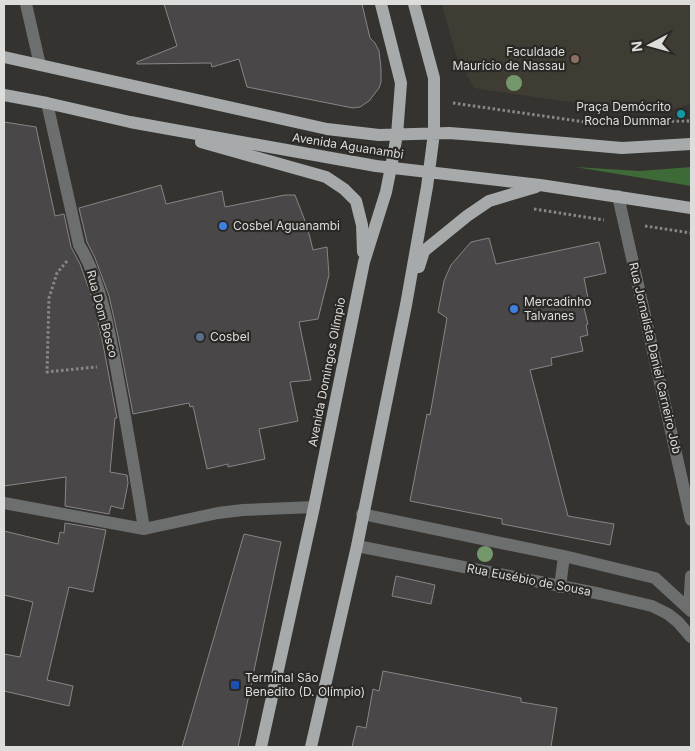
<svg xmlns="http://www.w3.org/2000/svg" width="695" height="751" viewBox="0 0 695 751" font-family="Inter,sans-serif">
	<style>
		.built { fill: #3f3c33 }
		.green { fill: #3e6a37 }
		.building { fill: #4a4749; stroke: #888587 }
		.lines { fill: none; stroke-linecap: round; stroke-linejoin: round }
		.path { stroke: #888885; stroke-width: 3; stroke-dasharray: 2.5 2.5; stroke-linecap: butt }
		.minor { stroke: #6d6f6f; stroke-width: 12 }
		.major { stroke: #a6aaab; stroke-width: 12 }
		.tree { fill: #74986c }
		.education-dot { fill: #8d6e63; stroke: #2a2926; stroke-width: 2 }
		.culture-dot { fill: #0f9aa8; stroke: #2a2926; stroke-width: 2 }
		.shop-dot { fill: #3f7fe0; stroke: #2a2926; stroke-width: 2 }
		.service-dot { fill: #5c6f8a; stroke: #2a2926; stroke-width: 2 }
		.transit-dot { fill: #1a4fb4; stroke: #2a2926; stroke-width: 2 }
		.labels { text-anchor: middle; stroke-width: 4.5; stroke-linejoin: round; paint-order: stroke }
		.poi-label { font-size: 12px; fill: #dddddb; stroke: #2a2926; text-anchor: start }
		.street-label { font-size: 12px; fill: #dddddb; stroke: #2a2926 }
	</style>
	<rect width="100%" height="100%" fill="#343330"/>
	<!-- built -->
	<path class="built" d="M442,4H691V104L671,110L648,109L561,101L474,88L461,65L455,52Z"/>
	<!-- green -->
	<path class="green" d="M575,167L640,171L691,167V186Z"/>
	<!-- building -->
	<path class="building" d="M164,4H362L370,38L375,43L379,51L381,68V82L379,88L369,101L360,107L353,108L247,87L239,59L212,67L211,63L137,64V62L177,46Z
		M4,122L36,127L55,216L64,214L71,247L80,264L93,300L102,339L117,418H115L110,472L127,475L128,483L123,509L111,506L109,514L65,506L66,477L4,486Z
		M161,185L166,204L222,191L225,207L285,195H295L307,226L313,250L327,247L329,275L318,319L299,322L311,380L290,382L298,421L259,429L265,459L228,467V464L207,469L193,406L190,407L189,403L133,414L118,336L109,296L95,258L87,242L79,208Z
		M489,238L496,264L599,242L606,273L584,278L589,303L583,304L588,324L586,325L588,335L580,337L583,351L551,358L552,365L530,370L568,516L614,524L610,545L502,524V519L410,501L427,414L430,415L447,318L438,312L444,281L451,265L471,242Z
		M65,523L106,530L93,592L69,587L47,680L73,686L69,706L4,691V654L20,657L33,602L4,595V531L58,544L60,532L64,533Z
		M244,534L281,542L238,747H182Z
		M396,576L435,585L431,604L392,596Z
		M383,671L521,698V702L557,708L551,747H352L357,726L366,728L373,689L379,691Z"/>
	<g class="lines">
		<!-- path -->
		<path class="path" d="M453,103L585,122L691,121
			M534,209L604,220
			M645,226L691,233
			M67,261L57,273L49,298L47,372L97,367"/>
		<!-- minor -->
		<path class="minor" d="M26,4L40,65
			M47,103L79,245C104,285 112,348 121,394C129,439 137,484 144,529
			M618,196L691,520
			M4,503L144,529L218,513L243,510L314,507
			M362,514L564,556L655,578L691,611
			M357,546L601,594L652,606L668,614L678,622L691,637
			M560,587L564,556
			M689,609L691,576"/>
		<!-- major -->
		<path class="major" d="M4,57L327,129L379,135L449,133L475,135L622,148L691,144
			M4,95L47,103L130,122L376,166L540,185L691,208
			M201,142L326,177L344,189L356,201L362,225L363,252
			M419,267L424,251L467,216L489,201L536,187
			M261,747L314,507L364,262L386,192L391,167L397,135L401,83L381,4
			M311,747L357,546L406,305L427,187L434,133V78L414,4"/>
	</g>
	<!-- trees -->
	<g class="tree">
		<circle cx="514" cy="83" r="8"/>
		<circle cx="485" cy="554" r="8"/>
	</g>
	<!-- markers -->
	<circle class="education-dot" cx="575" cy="59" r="5"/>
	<circle class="culture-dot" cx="681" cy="114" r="5"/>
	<g class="shop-dot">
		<circle cx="223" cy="226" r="5"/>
		<circle cx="514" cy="309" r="5"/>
	</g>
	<circle class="service-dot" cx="200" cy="337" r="5"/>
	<rect class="transit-dot" x="230" y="680" width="10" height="10" rx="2.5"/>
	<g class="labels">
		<!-- poi labels -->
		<g class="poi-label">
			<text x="565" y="56" text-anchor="end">Faculdade<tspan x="565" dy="14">Maurício de Nassau</tspan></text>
			<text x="671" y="111" text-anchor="end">Praça Demócrito<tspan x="671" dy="14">Rocha Dummar</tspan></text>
			<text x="233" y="230">Cosbel Aguanambi</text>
			<text x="524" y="306">Mercadinho<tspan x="524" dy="14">Talvanes</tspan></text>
			<text x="210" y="341">Cosbel</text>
			<text x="245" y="682">Terminal São<tspan x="245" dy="14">Benedito (D. Olímpio)</tspan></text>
		</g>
		<!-- street labels -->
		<g class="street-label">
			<text transform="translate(348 146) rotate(9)" y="4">Avenida Aguanambi</text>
			<text transform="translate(102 314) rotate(75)" y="4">Rua Dom Bosco</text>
			<text transform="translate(655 358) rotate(77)" y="4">Rua Jornalista Daniel Carneiro Job</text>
			<text transform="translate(327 372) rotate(-79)" y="4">Avenida Domingos Olímpio</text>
			<text transform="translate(529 580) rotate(11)" y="4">Rua Eusébio de Sousa</text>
		</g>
	</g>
	<!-- border -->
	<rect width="695" height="751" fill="none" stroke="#dddddb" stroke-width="10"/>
	<!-- north arrow -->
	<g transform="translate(650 45) rotate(264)" stroke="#2a2926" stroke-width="4" paint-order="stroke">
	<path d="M0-4L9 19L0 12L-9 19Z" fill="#dddddb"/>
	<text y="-8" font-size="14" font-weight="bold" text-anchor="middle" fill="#dddddb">N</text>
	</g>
</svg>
